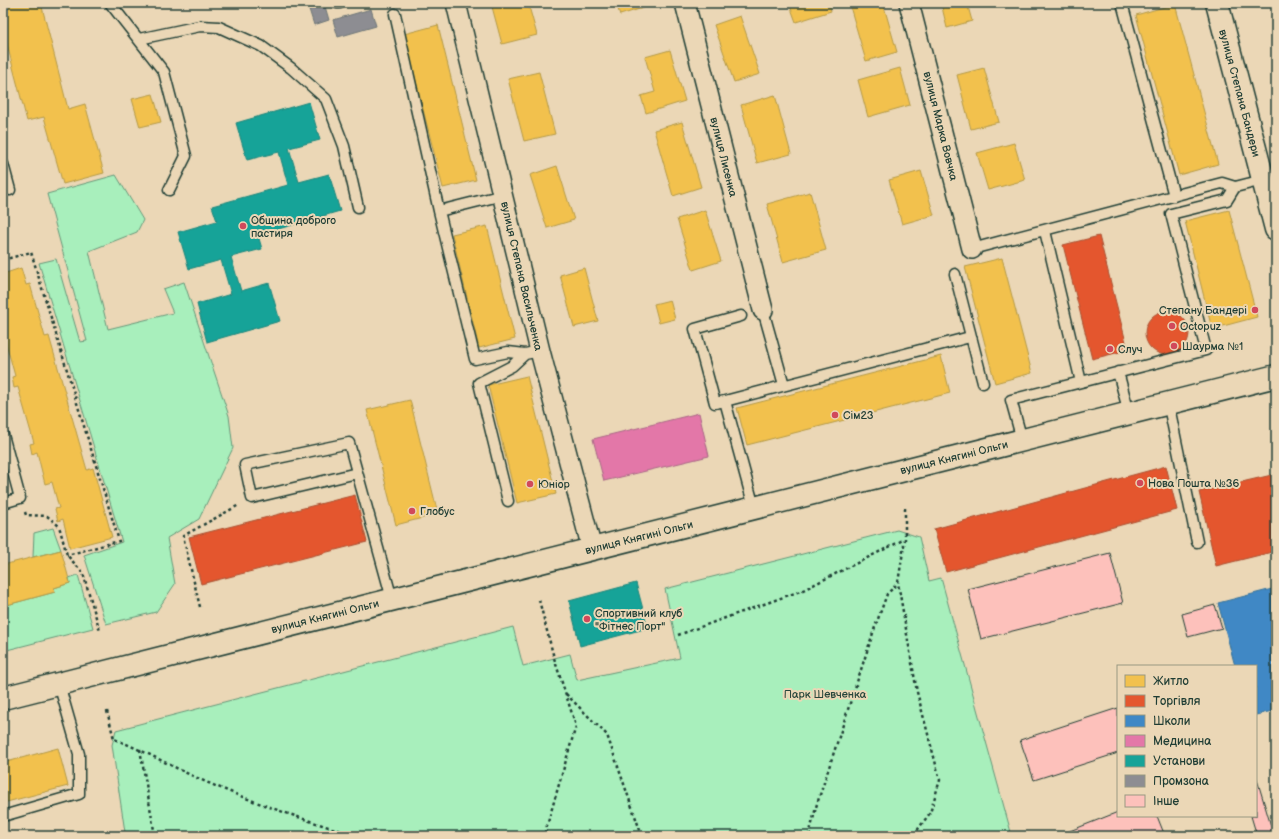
<svg xmlns="http://www.w3.org/2000/svg" width="1279" height="839" viewBox="0 0 1279 839" font-family="'Balsamiq Sans',sans-serif">
	<style>
		.green { fill: #a8efbc; stroke: #649678 }
		.homes { fill: #f2c14e; stroke: #b39946 }
		.shops { fill: #e4572e; stroke: #a94f30 }
		.schools { fill: #3f88c5; stroke: #35729a }
		.health { fill: #e377a8; stroke: #a86685 }
		.public { fill: #17a398; stroke: #19847a }
		.industry { fill: #8d8d92; stroke: #6c7576 }
		.building { fill: #fdc1bb; stroke: #1f3d34 }
		.lines { fill: none; stroke-linecap: round; stroke-linejoin: round }
		.lane-casing { stroke: #1f3d34; stroke-width: 13 }
		.street-casing { stroke: #1f3d34; stroke-width: 22 }
		.secondary-casing { stroke: #1f3d34; stroke-width: 25 }
		.path { stroke: #1f3d34; stroke-width: 2.5; stroke-dasharray: 3 3; stroke-linecap: butt }
		.lane { stroke: #ebd7b6; stroke-width: 10 }
		.street { stroke: #ebd7b6; stroke-width: 19 }
		.secondary { stroke: #ebd7b6; stroke-width: 22 }
		.poi-dot { fill: #d1495b; stroke: #ebd7b6; stroke-width: 1.5 }
		.labels { text-anchor: middle; stroke-width: 4; stroke-linejoin: round; paint-order: stroke }
		.street-label { font-size: 11px; fill: #1f3d34; stroke: #ebd7b6 }
		.poi-label { font-size: 11px; fill: #1f3d34; stroke: #ebd7b6; text-anchor: start }
		.park-label { font-size: 11px; fill: #26463b; stroke: #ebd7b6 }
	</style>
	<rect width="100%" height="100%" fill="#ebd7b6"/>
	<filter id="ink" filterUnits="userSpaceOnUse"><feTurbulence type="fractalNoise" baseFrequency=".025" numOctaves="2"/><feDisplacementMap in="SourceGraphic" scale="8" xChannelSelector="R" yChannelSelector="G"/><feConvolveMatrix kernelMatrix="1 2 1 2 8 2 1 2 1" color-interpolation-filters="sRGB"/></filter>
	<g filter="url(#ink)">
		<!-- green -->
		<path class="green" d="M116,175L143,220L137,232L89,251L108,329L173,313L163,289L184,282L229,416L233,448L199,519L167,538L175,584L156,612L106,624L84,555L122,542L39,263L56,259L80,342L87,341L47,194Z
			M53,528L61,550L33,557L34,533Z
			M897,530L919,537L929,581L941,578L1012,836H119L125,832L112,745L116,730L513,627L523,666L570,654L577,680L680,658L665,589Z
			M78,575L93,628L3,651V606L55,592L54,588L70,583L69,578Z"/>
		<!-- homes -->
		<path class="homes" d="M3,3H41L68,109L85,104L104,173L63,184L44,117L27,121L3,29Z
			M491,3H528L537,35L502,44Z
			M616,3H655L656,4L620,15Z
			M789,3H829L831,11L796,22Z
			M849,3H883L897,52L866,61Z
			M941,3H967L972,21L947,28Z
			M1175,4L1218,164L1179,175L1136,15Z
			M740,16L760,74L734,82L714,25Z
			M438,25L476,180L443,188L404,34Z
			M670,50L685,101L646,113L641,96L655,92L645,57Z
			M900,68L910,105L868,117L858,80Z
			M984,68L999,122L971,129L957,75Z
			M539,72L555,134L524,141L508,79Z
			M153,94L161,122L140,127L132,99Z
			M775,95L791,154L757,163L741,105Z
			M682,122L701,187L673,196L654,130Z
			M1014,143L1025,180L988,190L977,153Z
			M557,166L574,220L547,228L530,175Z
			M921,171L934,215L902,224L889,180Z
			M810,192L826,250L783,262L767,204Z
			M705,210L721,261L693,270L677,219Z
			M1229,210L1257,317L1212,329L1185,221Z
			M487,226L515,339L479,348L452,234Z
			M1002,258L1032,373L995,383L965,267Z
			M21,268L26,285L30,284L45,337L49,336L87,470L93,468L112,537L70,548L63,519L58,521L55,509L59,508L52,482L45,484L37,452L32,454L30,444L34,443L18,387L14,388L12,377L15,376L3,332V274Z
			M584,268L598,321L574,327L560,275Z
			M670,300L675,319L659,323L654,304Z
			M941,356L950,393L747,445L737,408Z
			M527,376L556,494L517,503L488,385Z
			M410,400L438,514L396,525L367,410Z
			M61,550L70,583L54,588L55,592L3,606V565Z
			M58,748L68,786L3,803V763Z"/>
		<!-- shops -->
		<path class="shops" d="M1099,236L1128,350L1092,359L1063,245Z
			M1145 333a22 22 0 1 1 44 0a22 22 0 1 1-44 0Z
			M1166,466L1177,510L946,572L934,529Z
			M1276,474V551L1216,566L1199,492Z
			M355,495L367,542L201,584L189,537Z"/>
		<!-- schools -->
		<path class="schools" d="M1276,588V710L1256,715V666H1235L1218,603Z"/>
		<!-- health -->
		<path class="health" d="M699,413L709,456L604,481L593,439Z"/>
		<!-- public -->
		<path class="public" d="M309,102L320,140L289,148L299,182L329,174L340,211L258,235L262,249L231,257L241,291L269,283L280,321L207,342L197,304L231,294L221,260L189,269L178,232L217,221L212,206L288,185L279,152L247,160L236,123Z
			M636,583L648,628L580,646L569,601Z"/>
		<!-- industry -->
		<path class="industry" d="M307,3H324L329,20L314,25Z
			M371,9L376,26L338,37L333,20Z"/>
		<!-- building -->
		<path class="building" d="M1110,553L1123,603L981,639L968,589Z
			M1215,605L1222,628L1188,637L1182,614Z
			M1118,708V753L1034,780L1020,740Z
			M1256,776L1274,836H1257L1251,816H1256Z
			M1118,812V816H1157L1165,836H1057Z"/>
		<g class="lines">
			<!-- lane casing -->
			<g class="lane-casing">
				<path id="lane" d="M110,3L164,72L186,156L169,190
					M337,3H340
					M1122,3L1174,196
					M395,14L439,211L503,195
					M139,39L200,26L219,27L261,46L291,68L326,99L344,146L358,207
					M3,164L10,190
					M439,211L475,359L508,352L525,354L540,351
					M1045,231L1081,382
					M972,249L1222,183L1235,187L1263,180
					M955,274L983,383
					M763,310L784,385
					M1118,372L1129,413
					M725,401L715,403L695,329L741,316
					M1168,402L1197,542
					M3,435L20,498L3,503
					M1022,440L1011,400L1206,350L1171,214L1227,200L1235,187
					M357,473L252,498L245,465L349,443L392,599
					M508,501L479,383L512,366L525,354
					M754,507L725,401L970,337
					M3,816L79,794V754L59,684"/>
			</g>
			<!-- street casing -->
			<g class="street-casing">
				<path id="street" d="M456,3L540,351L592,549
					M685,3L763,310
					M909,3L972,249"/>
			</g>
			<!-- secondary casing -->
			<g class="secondary-casing">
				<path id="secondary" d="M1217,3L1276,229
					M3,698L1276,376"/>
			</g>
			<!-- path -->
			<path class="path" d="M3,260L31,252L119,541L67,555
				M905,508V539L898,583L917,692L940,780L930,813L913,836
				M25,512L26,515L47,516L59,526L67,555L83,573L100,631
				M539,600L554,658L576,726L544,836
				M200,607L183,536L239,505
				M678,635L803,590L905,539
				M566,694L607,735L642,836
				M107,711L114,739C143,750 169,765 197,778C249,801 304,820 358,836
				M140,749L155,836
				M809,836L816,807L874,630L887,594L898,583"/>
			<!-- lane -->
			<use href="#lane" class="lane"/>
			<!-- street -->
			<use href="#street" class="street"/>
			<!-- secondary -->
			<use href="#secondary" class="secondary"/>
		</g>
	</g>
	<!-- markers -->
	<g class="poi-dot">
		<circle cx="243" cy="226" r="4"/>
		<circle cx="1255" cy="310" r="4"/>
		<circle cx="1172" cy="326" r="4"/>
		<circle cx="1174" cy="346" r="4"/>
		<circle cx="1110" cy="349" r="4"/>
		<circle cx="835" cy="415" r="4"/>
		<circle cx="1140" cy="483" r="4"/>
		<circle cx="530" cy="484" r="4"/>
		<circle cx="412" cy="511" r="4"/>
		<circle cx="587" cy="619" r="4"/>
	</g>
	<g class="labels">
		<!-- street labels -->
		<g class="street-label">
			<text transform="translate(1240 93) rotate(75)" y="4">вулиця Степана Бандери</text>
			<text transform="translate(941 126) rotate(76)" y="4">вулиця Марка Вовчка</text>
			<text transform="translate(724 157) rotate(76)" y="4">вулиця Лисенка</text>
			<text transform="translate(522 276) rotate(77)" y="4">вулиця Степана Васильченка</text>
			<text transform="translate(954 457) rotate(-14)" y="4">вулиця Княгині Ольги</text>
			<text transform="translate(639 537) rotate(-14)" y="4">вулиця Княгині Ольги</text>
			<text transform="translate(325 616) rotate(-14)" y="4">вулиця Княгині Ольги</text>
		</g>
		<!-- poi labels -->
		<g class="poi-label">
			<text x="251" y="224">Община доброго<tspan x="251" dy="13">пастиря</tspan></text>
			<text x="1247" y="314" text-anchor="end">Степану Бандері</text>
			<text x="1180" y="330">Octopuz</text>
			<text x="1182" y="350">Шаурма №1</text>
			<text x="1118" y="353">Случ</text>
			<text x="843" y="419">Сім23</text>
			<text x="1148" y="487">Нова Пошта №36</text>
			<text x="538" y="488">Юніор</text>
			<text x="420" y="515">Глобус</text>
			<text x="595" y="617">Спортивний клуб<tspan x="595" dy="13">"Фітнес Порт"</tspan></text>
		</g>
		<!-- park labels -->
		<g class="park-label">
			<text x="825" y="698">Парк Шевченка</text>
		</g>
	</g>
	<!-- margin -->
	<rect width="1279" height="839" fill="none" stroke="#ebd7b6" stroke-width="16"/>
	<rect x="8" y="8" width="1263" height="823" fill="none" stroke="#1f3d34" stroke-width="1.5" filter="url(#ink)"/>
	<!-- legend -->
	<rect x="1117" y="665" width="140" height="152" fill="#ebd7b6" stroke="#999982"/>
	<rect x="1125" y="675" width="20" height="12" fill="#f2c14e" stroke="#999982"/>
	<text x="1153" y="685" font-size="12" fill="#1f3d34">Житло</text>
	<rect x="1125" y="695" width="20" height="12" fill="#e4572e" stroke="#999982"/>
	<text x="1153" y="705" font-size="12" fill="#1f3d34">Торгівля</text>
	<rect x="1125" y="715" width="20" height="12" fill="#3f88c5" stroke="#999982"/>
	<text x="1153" y="725" font-size="12" fill="#1f3d34">Школи</text>
	<rect x="1125" y="735" width="20" height="12" fill="#e377a8" stroke="#999982"/>
	<text x="1153" y="745" font-size="12" fill="#1f3d34">Медицина</text>
	<rect x="1125" y="755" width="20" height="12" fill="#17a398" stroke="#999982"/>
	<text x="1153" y="765" font-size="12" fill="#1f3d34">Установи</text>
	<rect x="1125" y="775" width="20" height="12" fill="#8d8d92" stroke="#999982"/>
	<text x="1153" y="785" font-size="12" fill="#1f3d34">Промзона</text>
	<rect x="1125" y="795" width="20" height="12" fill="#fdc1bb" stroke="#999982"/>
	<text x="1153" y="805" font-size="12" fill="#1f3d34">Інше</text>
</svg>
